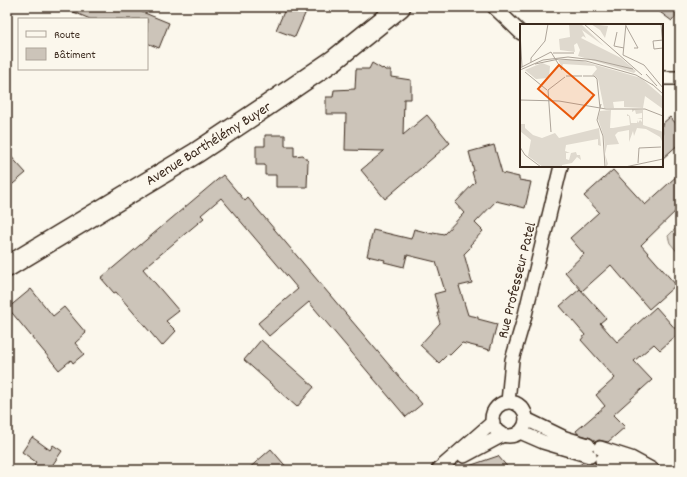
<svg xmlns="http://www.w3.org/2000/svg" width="687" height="477" viewBox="0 0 687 477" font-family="Dekko,sans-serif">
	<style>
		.green { fill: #dfd9ce; stroke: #8d8276 }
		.building { fill: #ccc4b9; stroke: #3b2a1e }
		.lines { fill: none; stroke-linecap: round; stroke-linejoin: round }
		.street-casing { stroke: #3b2a1e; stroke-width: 16 }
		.primary-casing { stroke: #3b2a1e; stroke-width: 23 }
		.street { stroke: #fbf7ec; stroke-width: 13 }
		.primary { stroke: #fbf7ec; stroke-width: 20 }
		.labels { text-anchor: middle; stroke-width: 3.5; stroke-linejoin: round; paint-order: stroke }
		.street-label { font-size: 15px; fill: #3b2a1e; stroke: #fbf7ec }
		.inset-road { fill: none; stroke: #aea59a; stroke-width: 1 }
		.view { fill: #e8590c; fill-opacity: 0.15; stroke: #e8590c; stroke-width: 2 }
		.inset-edge { fill: none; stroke: #3b2a1e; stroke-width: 2 }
	</style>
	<rect width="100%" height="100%" fill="#fbf7ec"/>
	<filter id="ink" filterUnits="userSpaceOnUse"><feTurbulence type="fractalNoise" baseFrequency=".025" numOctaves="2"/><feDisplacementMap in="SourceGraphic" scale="8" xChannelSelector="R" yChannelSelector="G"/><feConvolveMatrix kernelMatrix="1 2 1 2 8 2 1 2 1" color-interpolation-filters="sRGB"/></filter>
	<g filter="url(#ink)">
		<!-- green -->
		<path class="green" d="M680,224V255L670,243L668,236Z"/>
		<!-- building -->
		<path class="building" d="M62,7H130L169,23L159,48L147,43V19H90Z
			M286,7H308L295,37L276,30Z
			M653,7H680V11L672,21Z
			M372,63L382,69L383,68L385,70H391V77L411,80V99H404L403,135L427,115L450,143L385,199L361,170L384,151L345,150L346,114H326V97H333L334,90L355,89L356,69H369Z
			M670,117L680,128V143L662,159V124Z
			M265,135H285V146H294V156L303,155L308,161L307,187H276V175H265V165H256V146H265Z
			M494,145L502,173L519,177V180L531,182L525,208L496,201L475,223L483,231L470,245L471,247L464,254L472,283L459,286L468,315L478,317V319L497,324L490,350L462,343L450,355L448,354L439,363L420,345L440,323L437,313H439L434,294L445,291L436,262L407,255L404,267L384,262L385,260L367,256L373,230L411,239L414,229L433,234V232L444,234L464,213L455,203L475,182L472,172L474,171L469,152Z
			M7,152L26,173L7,189Z
			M613,170L645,205L680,173V207L641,245L676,285L649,309L611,265L582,291L565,272L584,254L570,238L599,212L584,196Z
			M223,175L245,201L248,198L422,404L406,417L309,302L269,336L258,323L298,289L221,198L201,215L204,218L143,269L179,311L166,321L176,331L162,346L116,292L114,293L101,278Z
			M31,289L53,316L64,307L86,333L75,343L84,354L73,363L71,360L59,370L8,308Z
			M580,289L606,318L600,323L617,342L656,307L679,333L660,350L654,344L634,361L652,380L613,415L625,427L608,442L599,440L595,442L591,438L578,434L576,431L605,406L596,395L615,378L581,340L585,335L560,306Z
			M261,340L314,387L297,407L244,360Z
			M32,437L50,450L53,445L62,451L49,470H42L34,465L36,462L22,452Z
			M271,449L289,470H247Z
			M498,456L510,470H463V468Z
			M583,462L591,464L594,462L599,468L608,470H574Z"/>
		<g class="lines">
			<!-- street casing -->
			<g class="street-casing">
				<path id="street" d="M494,7L521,33
					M662,78H680
					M508,402L512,360L524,319L561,166
					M492 419a17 17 0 1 1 34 0a17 17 0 1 1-34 0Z
					M526,419L565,438L588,445
					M520,432L543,442L590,456
					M600,448L631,458L653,470
					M464,456L503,435
					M602,460L637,470
					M438,470L493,422"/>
			</g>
			<!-- primary casing -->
			<g class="primary-casing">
				<path id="primary" d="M7,267L196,153L265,107L334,60L400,7"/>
			</g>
			<!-- street -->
			<use href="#street" class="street"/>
			<!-- primary -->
			<use href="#primary" class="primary"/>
		</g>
	</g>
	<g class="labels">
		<!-- street labels -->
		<g class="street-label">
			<text transform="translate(208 143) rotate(-32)" y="5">Avenue Barthélémy Buyer</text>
			<text transform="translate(516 280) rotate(-76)" y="5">Rue Professeur Patel</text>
		</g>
	</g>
	<!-- overview -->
	<g transform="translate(520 24)">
		<rect width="143" height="143" fill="#fbf7ec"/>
		<path d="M49,0H61L84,22L62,6L66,14L63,12L61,14L101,34L116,47L114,49L58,32L60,26L57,19L54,21L55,28L40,26L39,15L50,13ZM71,0L88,2L85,14L80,6ZM38,36H59L121,54L143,73V85L125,72L123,84L104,83V77L93,78L94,84H84L78,55L72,51L77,45L75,42L43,40L42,43ZM22,39L30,42L29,54L16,55L5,46ZM112,85L123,86V101L143,108V119L140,113L126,105L117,104L114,112L113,107L109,118V106L98,108L95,111L99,120L87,121L85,130L88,140L86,143L84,113L78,95L80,87L91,86L90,104H93L110,101L109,92H107V90L110,92L111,99H117V96L118,99L120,96L122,98V95H117L122,94V89L116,90L115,86L112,88ZM0,100H5V104L13,111L22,114L35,109L39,114L79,104L81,122L78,121V115L46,121L45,127L50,129H46V135L49,136L51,129L56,128L57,131H60L61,136L57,133L52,139L42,141V143H23L8,132L11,116L0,107Z" fill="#dfd9ce"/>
		<path class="inset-road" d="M64,0L122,51M106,0L103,31L124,41L143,64M141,0L143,24M106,2L118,24H114M0,8L2,43M97,8L94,22L104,24M143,16L133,17L134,25L143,24M33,29H54M11,38V34L25,17L28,0M15,40L39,35L66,37L116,51L133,61M0,44L31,28L42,46M0,46L23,36L48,33L75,36L113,45M5,48L27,66M126,50L137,62M46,52H62M63,52H74L77,55L80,84M132,60L143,70M0,76L39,77L86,85H125L143,92M81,80L77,96L83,112L85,143M31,108L28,66L45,53M0,123L5,131L21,143M118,139L119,124L141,123M105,143L143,135"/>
		<path class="view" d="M39,41L74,71L53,95L18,65Z"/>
		<rect width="143" height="143" class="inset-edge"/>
	</g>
	<!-- margin -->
	<rect width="687" height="477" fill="none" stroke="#fbf7ec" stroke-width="24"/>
	<rect x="12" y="12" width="663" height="453" fill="none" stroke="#3b2a1e" stroke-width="1.5" filter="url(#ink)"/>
	<!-- legend -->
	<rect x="18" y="18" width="130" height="52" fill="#fbf7ec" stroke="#aea59a"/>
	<rect x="26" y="31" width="20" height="6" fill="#fbf7ec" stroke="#aea59a"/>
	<text x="54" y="38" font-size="12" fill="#3b2a1e">Route</text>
	<rect x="26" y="48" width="20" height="12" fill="#ccc4b9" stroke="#aea59a"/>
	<text x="54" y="58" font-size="12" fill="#3b2a1e">Bâtiment</text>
</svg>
